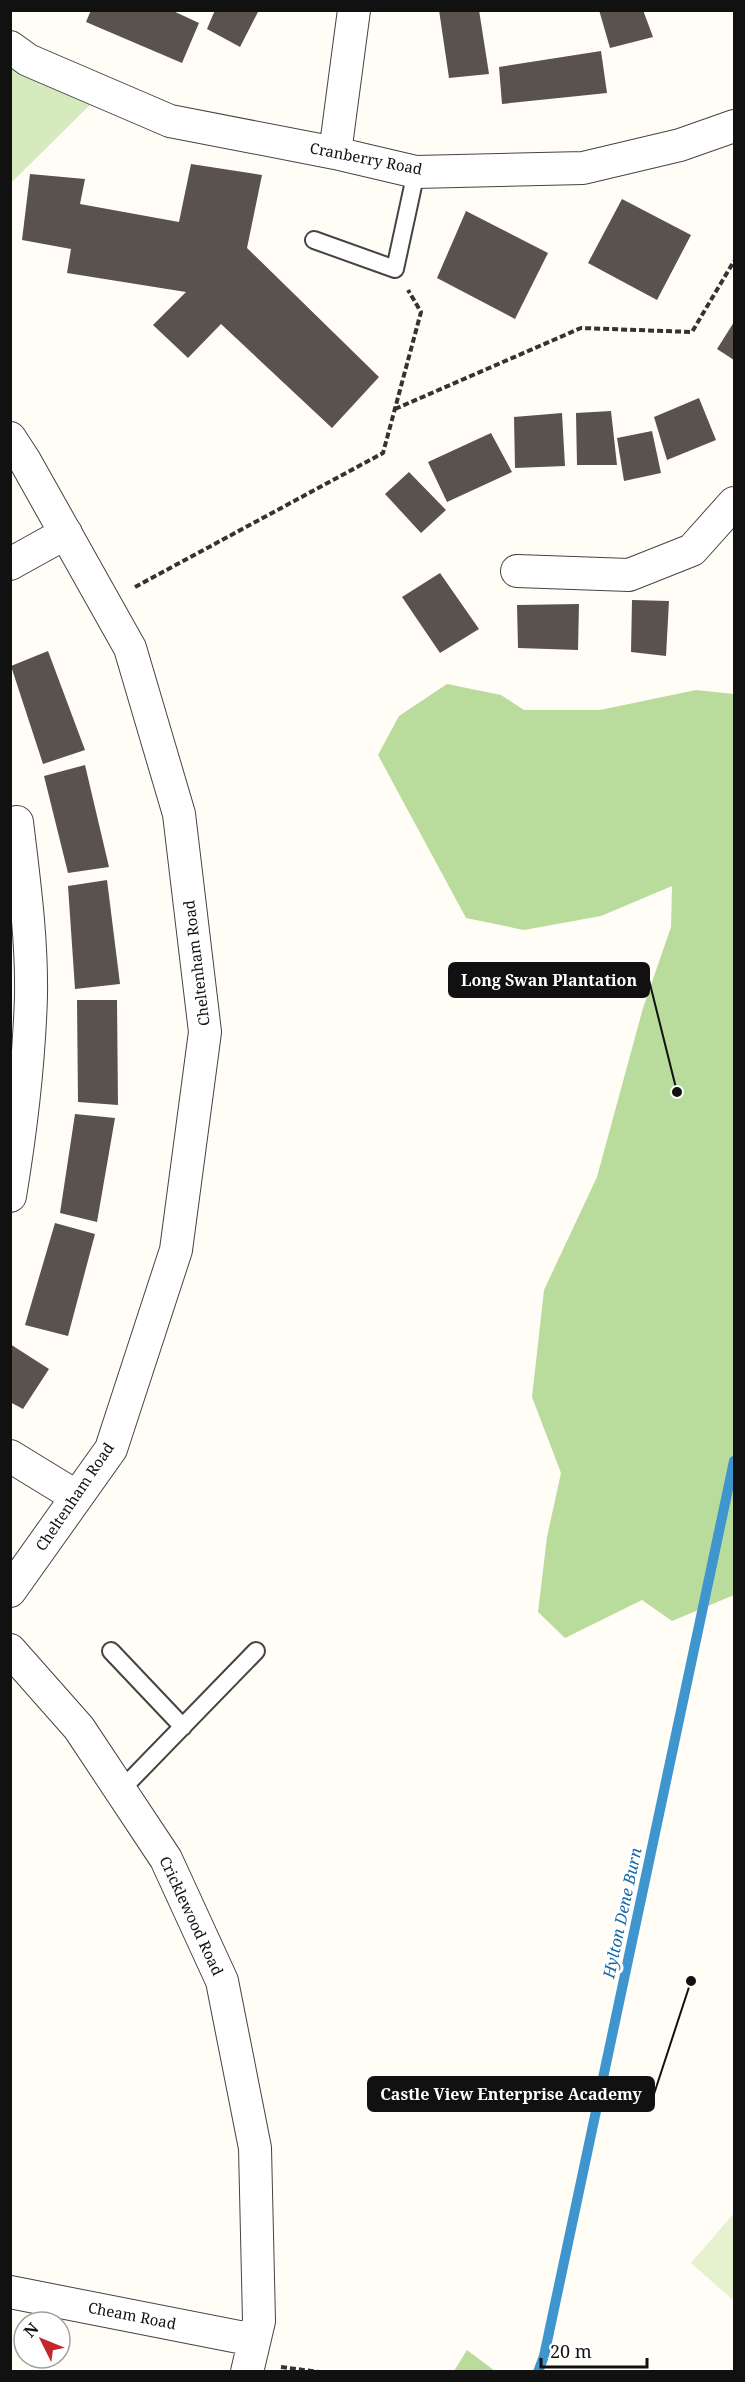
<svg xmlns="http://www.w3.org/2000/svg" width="745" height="2382" viewBox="0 0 745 2382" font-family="'Noto Serif',serif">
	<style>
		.green { fill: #d5ebbd }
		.forest { fill: #b9dc9c }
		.pitch { fill: #e6f2cf }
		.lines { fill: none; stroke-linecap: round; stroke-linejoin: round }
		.stream { stroke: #3f96cf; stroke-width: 10 }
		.building { fill: #5a524d }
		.lane-casing { stroke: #444; stroke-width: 20 }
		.street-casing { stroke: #444; stroke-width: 34 }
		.path { stroke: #333; stroke-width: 4; stroke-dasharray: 6 3; stroke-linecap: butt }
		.lane { stroke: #fff; stroke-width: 16 }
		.street { stroke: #fff; stroke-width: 32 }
		.labels { text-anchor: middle; stroke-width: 6; stroke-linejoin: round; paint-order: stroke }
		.street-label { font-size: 15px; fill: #111; stroke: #fff }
		.water-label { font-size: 16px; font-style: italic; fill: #1768a6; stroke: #fff }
		.leader { fill: none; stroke: #111; stroke-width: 2 }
		.callout-dot { fill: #111; stroke: #fff; stroke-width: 2 }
		.callout { fill: #111; stroke: #111; stroke-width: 2 }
		.callout-label { font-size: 16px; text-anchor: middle; font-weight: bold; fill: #fff }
	</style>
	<rect width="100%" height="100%" fill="#fffdf5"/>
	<!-- green -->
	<path class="green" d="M11,47L104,91L11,183Z"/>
	<!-- forest -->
	<path class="forest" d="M447,684L501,695L524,710H600L696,690L734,694V1595L672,1621L642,1600L565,1638L538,1612L547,1537L561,1473L532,1397L544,1290L597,1177L643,1008L671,927L672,886L601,916L524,930L466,918L378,755L399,716Z
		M467,2350L495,2371H454Z"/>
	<!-- pitch -->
	<path class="pitch" d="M734,2213V2301L691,2263Z"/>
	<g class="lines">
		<!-- stream -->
		<path class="stream" d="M538,2372L544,2356L734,1461"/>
	</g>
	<!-- building -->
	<path class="building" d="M91,10H171L199,23L182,63L86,22Z
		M215,10H259L240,47L207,29Z
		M439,10H479L489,74L449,78Z
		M599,10H643L653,37L610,48Z
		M601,51L607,93L502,104L499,67Z
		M191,164L262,175L247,248L379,377L332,428L221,324L188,358L153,325L186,292L67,273L71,249L22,240L30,174L85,179L80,204L179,222Z
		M622,199L691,235L657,300L588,263Z
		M466,211L548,253L515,319L437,278Z
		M734,322V360L717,349Z
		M699,398L716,440L667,460L654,417Z
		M611,411L617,465H577L576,413Z
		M562,413L565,466L515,468L514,417Z
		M652,431L661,473L624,481L617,438Z
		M491,433L512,472L447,502L428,462Z
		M409,472L446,510L421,533L385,494Z
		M440,573L479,629L440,653L402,597Z
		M632,600L669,601L666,656L631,652Z
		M579,604L578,650L518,648L517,605Z
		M48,651L85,750L43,764L11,666Z
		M85,765L109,867L68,873L44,776Z
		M107,880L120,984L75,989L68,886Z
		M77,1000H117L118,1105L78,1102Z
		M75,1114L115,1118L97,1222L60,1213Z
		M55,1223L95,1234L68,1336L25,1325Z
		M10,1344L49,1369L23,1409L10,1402Z"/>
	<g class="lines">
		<!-- lane casing -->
		<g class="lane-casing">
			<path id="lane" d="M314,240L395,269L416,172
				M111,1651L183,1727
				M120,1791L256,1651"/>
		</g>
		<!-- street casing -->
		<g class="street-casing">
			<path id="street" d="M10,47L28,60L170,121L335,153L416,172L583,168L680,145L734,126
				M335,153L354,10
				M10,438L25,461L130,648L179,814L205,1032L176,1250L111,1449L10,1591
				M10,564L66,533
				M517,571L629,575L692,550L734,503
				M10,1196C21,1130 29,1063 31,996C32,938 24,880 17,822
				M10,1456L77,1497
				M10,1650L79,1728L166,1859L222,1981L255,2148L259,2321L247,2372
				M10,2292L254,2340"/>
		</g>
		<!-- path -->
		<path class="path" d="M395,409L581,328L692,332L734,261
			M135,587L383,453L421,312L408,290
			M281,2367L319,2372"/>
		<!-- lane -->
		<use href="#lane" class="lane"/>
		<!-- street -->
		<use href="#street" class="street"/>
	</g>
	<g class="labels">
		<!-- street labels -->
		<g class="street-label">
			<text transform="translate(366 159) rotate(11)" y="5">Cranberry Road</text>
			<text transform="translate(197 963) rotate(-97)" y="5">Cheltenham Road</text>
			<text transform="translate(75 1497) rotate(-56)" y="5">Cheltenham Road</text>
			<text transform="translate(191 1916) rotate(65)" y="5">Cricklewood Road</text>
			<text transform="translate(132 2316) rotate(11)" y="5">Cheam Road</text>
		</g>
		<!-- water labels -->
		<g class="water-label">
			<text transform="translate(622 1913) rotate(-78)" y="6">Hylton Dene Burn</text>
		</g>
	</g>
	<!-- callouts -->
	<path class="leader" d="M677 1092L649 980M691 1981L654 2094"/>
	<g class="callout-dot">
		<circle cx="677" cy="1092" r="6"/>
		<circle cx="691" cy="1981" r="6"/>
	</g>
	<g class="callout">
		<rect x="449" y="963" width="200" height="34" rx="6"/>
		<rect x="368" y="2077" width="286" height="34" rx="6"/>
	</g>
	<g class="callout-label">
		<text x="549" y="986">Long Swan Plantation</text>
		<text x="511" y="2100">Castle View Enterprise Academy</text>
	</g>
	<!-- border -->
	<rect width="745" height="2382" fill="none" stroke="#111111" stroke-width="24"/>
	<!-- north arrow -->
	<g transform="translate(42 2340) rotate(313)"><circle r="28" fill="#ffffff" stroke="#a0a0a0" stroke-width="1.5"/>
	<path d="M0-4.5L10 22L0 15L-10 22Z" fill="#c4262e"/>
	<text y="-9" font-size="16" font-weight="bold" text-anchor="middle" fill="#111111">N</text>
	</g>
	<!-- scale -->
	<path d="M541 2358v9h106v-9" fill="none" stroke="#111111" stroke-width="3"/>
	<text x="550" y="2358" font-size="18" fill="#111111" stroke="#ffffff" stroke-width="4.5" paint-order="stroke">20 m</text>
</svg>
